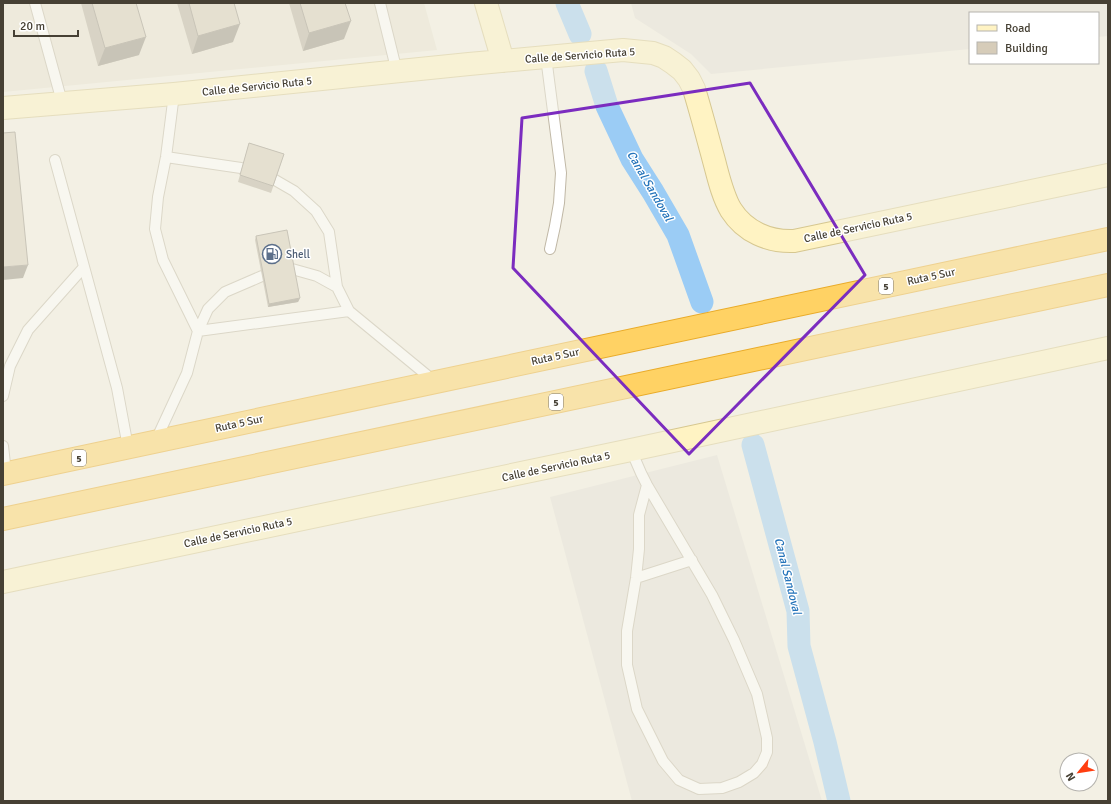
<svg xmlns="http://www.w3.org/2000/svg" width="1111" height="804" viewBox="0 0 1111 804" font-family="Signika,sans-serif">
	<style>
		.residential { fill: #e8e2d2 }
		.industrial { fill: #e5e0d9 }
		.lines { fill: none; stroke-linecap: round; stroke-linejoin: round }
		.canal { stroke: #9bccf5; stroke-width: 23 }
		.lane-casing { stroke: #c0b8a6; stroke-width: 12 }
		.secondary-casing { stroke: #d6c790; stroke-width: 24 }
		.highway-casing { stroke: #e9ab29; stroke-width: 24 }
		.lane { stroke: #fff; stroke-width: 10 }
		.secondary { stroke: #fff3c3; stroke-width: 22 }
		.highway { stroke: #ffd264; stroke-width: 22 }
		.wall { fill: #b8af9f }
		.shaded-wall { fill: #968f82 }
		.building { fill: #d6ccb9; stroke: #968f82 }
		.marked { fill: none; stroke: #7b2cbf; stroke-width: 3; stroke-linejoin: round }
		.labels { text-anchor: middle; stroke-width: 3; stroke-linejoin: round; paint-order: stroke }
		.shield { fill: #fff; stroke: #7e7971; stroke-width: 1 }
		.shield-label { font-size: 10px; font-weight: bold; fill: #464034 }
		.street-label { font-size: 11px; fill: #464034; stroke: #fff }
		.service-label { font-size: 11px; fill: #4e5e75; stroke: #fff; text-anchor: start }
		.water-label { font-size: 12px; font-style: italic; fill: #2574ba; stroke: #fff }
	</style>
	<rect width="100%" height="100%" fill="#f3f0e4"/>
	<!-- residential -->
	<path class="residential" d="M3,3H424L437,50L3,92Z"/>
	<!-- industrial -->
	<path class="industrial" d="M631,3H1108V36L1098,37V13H970V49L711,74L691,54L635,18Z
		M717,455L822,801H632L550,497Z"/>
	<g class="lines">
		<!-- canal -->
		<path class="canal" d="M567,3L580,34
			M596,71L607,106L632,159L653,192L678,235L702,302
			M753,445L798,611L799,646L825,742L839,801"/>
		<!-- lane casing -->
		<g class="lane-casing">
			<path id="lane" d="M35,3L62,102
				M380,3L397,72
				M546,57L561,173L559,203L555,226L550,249
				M174,94L166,157L158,197L155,229L163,260L198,331L349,311
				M166,157L241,168
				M55,160L117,388L128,447
				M275,180L294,191L316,211L329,232L337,287
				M292,269L317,276L337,287L349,311L434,381
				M3,396L10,366L28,330L84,267
				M156,440L187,373L198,331L208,309L225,292L262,276
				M3,446L6,473
				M631,450L641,473L647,485L712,595L734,640L757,694L767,738V752L762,764L754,773L739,782L722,788L699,789L679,780L663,761L637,709L627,665V631L636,578L639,549V515L647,485
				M636,578L692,560"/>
		</g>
		<!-- secondary casing -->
		<g class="secondary-casing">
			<path id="secondary" d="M486,3L503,61
				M3,108L174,94L469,64L623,50L653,53L664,57L673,63L682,70L689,79L694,89C701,112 707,135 713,157C718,175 722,195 731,210C745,232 769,242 794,241L1108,175
				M3,582L631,450L1108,348"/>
		</g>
		<!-- highway casing -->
		<g class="highway-casing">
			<path id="highway" d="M3,474L1108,239
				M3,519L1108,285"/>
		</g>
		<!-- lane -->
		<use href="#lane" class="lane"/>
		<!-- secondary -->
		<use href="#secondary" class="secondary"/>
		<!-- highway -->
		<use href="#highway" class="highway"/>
	</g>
	<!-- wall -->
	<path class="wall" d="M81,3H136L139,55L98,66Z
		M177,3H234L233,42L192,54Z
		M289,3H345L344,39L303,51Z
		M249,143L284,154L271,193L238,182Z
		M256,236L300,298L298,302L268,307L255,240Z"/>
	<!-- shaded-wall -->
	<path class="shaded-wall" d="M351,21L344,39L303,51L309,33Z
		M240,24L233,42L192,54L198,36Z
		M146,37L139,55L98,66L105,48Z
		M28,265L23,278L3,280V267Z
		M300,298L298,302L268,307L269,304Z"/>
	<!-- building -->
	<path class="building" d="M92,3H136L146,37L105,48Z
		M189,3H234L240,24L198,36Z
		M300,3H345L351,21L309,33Z
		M15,132L28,265L3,267V133Z
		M249,143L284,154L273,186L240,175Z
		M287,230L300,298L269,304L256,236Z"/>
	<!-- marked area -->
	<path d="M0 0H1111V804H0ZM750,83L865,275L689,454L513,268L522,118Z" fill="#f3f0e4" fill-opacity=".55" fill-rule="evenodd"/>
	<path class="marked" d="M750,83L865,275L689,454L513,268L522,118Z"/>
	<!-- icons -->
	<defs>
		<g id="fuel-ring" transform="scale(1)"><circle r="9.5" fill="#fff" stroke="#5c6f8a" stroke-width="1.5"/><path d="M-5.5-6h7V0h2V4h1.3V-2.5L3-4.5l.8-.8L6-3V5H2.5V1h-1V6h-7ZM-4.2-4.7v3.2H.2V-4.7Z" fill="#5c6f8a"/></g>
	</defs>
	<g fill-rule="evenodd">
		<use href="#fuel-ring" x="272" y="254"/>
	</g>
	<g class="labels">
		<!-- shield labels -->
		<g class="shield">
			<rect x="879" y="278" width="14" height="16" rx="3"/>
			<rect x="549" y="394" width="14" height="16" rx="3"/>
			<rect x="72" y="450" width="14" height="16" rx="3"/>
		</g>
		<g class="shield-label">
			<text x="886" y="290">5</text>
			<text x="556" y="406">5</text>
			<text x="79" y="462">5</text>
		</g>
		<!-- street labels -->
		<g class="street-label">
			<text transform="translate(580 55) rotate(-4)" y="4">Calle de Servicio Ruta 5</text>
			<text transform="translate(257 86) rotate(-6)" y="4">Calle de Servicio Ruta 5</text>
			<text transform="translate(858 227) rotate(-12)" y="4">Calle de Servicio Ruta 5</text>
			<text transform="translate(931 276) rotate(-12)" y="4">Ruta 5 Sur</text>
			<text transform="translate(555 356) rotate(-12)" y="4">Ruta 5 Sur</text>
			<text transform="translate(239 423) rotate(-12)" y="4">Ruta 5 Sur</text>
			<text transform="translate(556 466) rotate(-12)" y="4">Calle de Servicio Ruta 5</text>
			<text transform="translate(238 532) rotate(-12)" y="4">Calle de Servicio Ruta 5</text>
		</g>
		<!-- service labels -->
		<g class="service-label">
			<text x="286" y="258">Shell</text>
		</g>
		<!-- water labels -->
		<g class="water-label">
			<text transform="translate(650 186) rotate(60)" y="4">Canal Sandoval</text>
			<text transform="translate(788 576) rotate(76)" y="4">Canal Sandoval</text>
		</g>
	</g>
	<!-- border -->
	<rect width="1111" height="804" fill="none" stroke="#464034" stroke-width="8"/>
	<!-- legend -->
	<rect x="969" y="12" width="130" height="52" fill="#ffffff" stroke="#b5b3ae"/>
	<rect x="977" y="25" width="20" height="6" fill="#fff3c3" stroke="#b5b3ae"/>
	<text x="1005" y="32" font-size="12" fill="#464034">Road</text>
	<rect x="977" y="42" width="20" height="12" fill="#d6ccb9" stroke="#b5b3ae"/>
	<text x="1005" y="52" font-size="12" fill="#464034">Building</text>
	<!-- north arrow -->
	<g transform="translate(1079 772) rotate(240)"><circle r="19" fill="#ffffff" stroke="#b5b3ae"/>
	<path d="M0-3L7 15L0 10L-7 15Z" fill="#ff3e10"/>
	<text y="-6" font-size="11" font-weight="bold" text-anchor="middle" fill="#464034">N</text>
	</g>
	<!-- scale -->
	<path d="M14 30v6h64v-6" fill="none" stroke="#464034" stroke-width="2"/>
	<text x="20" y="30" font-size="12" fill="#464034" stroke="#ffffff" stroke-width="3" paint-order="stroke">20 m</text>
</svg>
